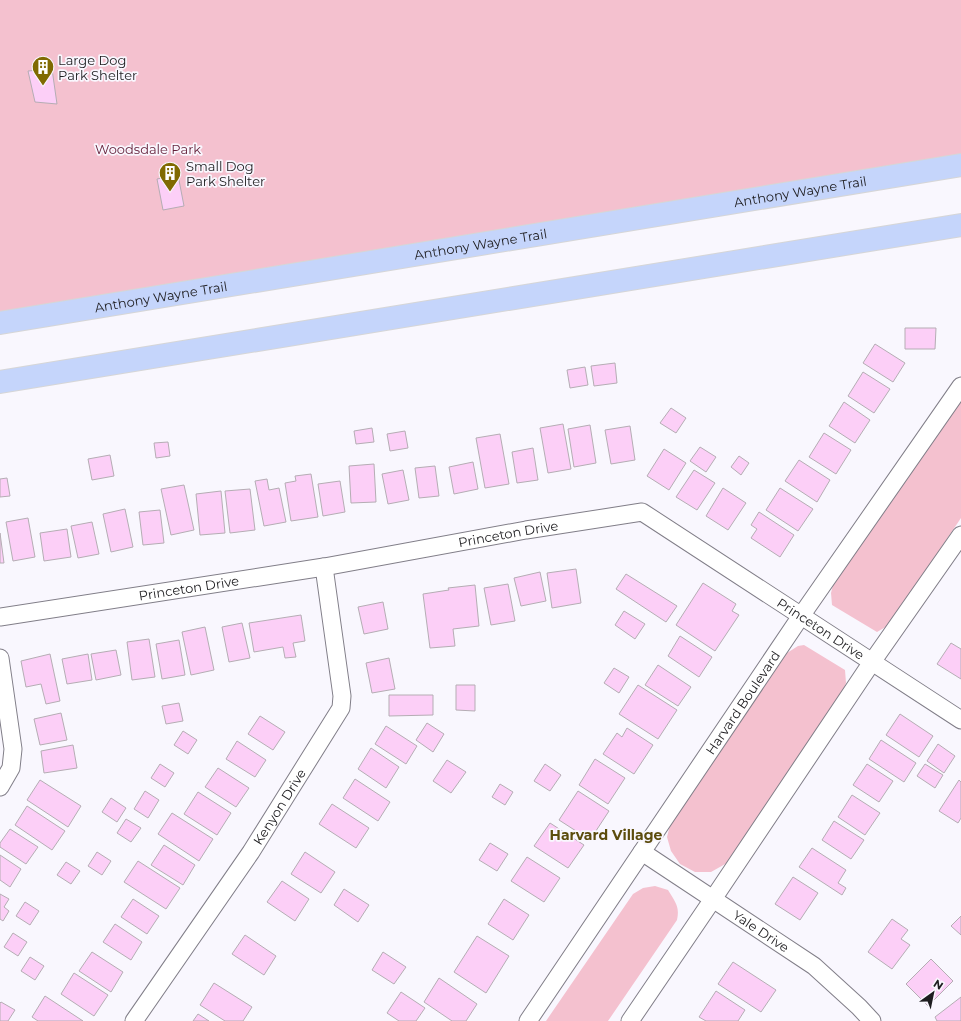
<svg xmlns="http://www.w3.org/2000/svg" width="961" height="1021" viewBox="0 0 961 1021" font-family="Montserrat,sans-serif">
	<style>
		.green { fill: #f4c1cf }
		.building { fill: #fccff7; stroke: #b5adb4 }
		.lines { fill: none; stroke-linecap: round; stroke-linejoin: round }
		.minor-casing { stroke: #817e88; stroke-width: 19 }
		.highway-casing { stroke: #d6d6d7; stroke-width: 24 }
		.minor { stroke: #fff; stroke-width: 17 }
		.highway { stroke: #c5d5fb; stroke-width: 22 }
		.labels { text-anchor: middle; stroke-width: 3.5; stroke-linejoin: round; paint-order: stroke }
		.poi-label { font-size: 13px; fill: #1e1d20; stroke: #f9f7fe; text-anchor: start }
		.park-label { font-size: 13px; fill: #621d37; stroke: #f9f7fe }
		.street-label { font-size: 13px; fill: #1e1d20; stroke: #f9f7fe }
		.neighbourhood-label { font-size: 14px; font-weight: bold; fill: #5c4c0d; stroke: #f9f7fe }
	</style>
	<rect width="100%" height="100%" fill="#f9f7fe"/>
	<!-- green -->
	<path class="green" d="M0,0H961V165L0,323Z
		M961,398V518L889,625L877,632L832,605L831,593L834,581Z
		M804,645L845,670L846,683L841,695L727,863L711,872H695L680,864L671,851L667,837L670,825L787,653L798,646Z
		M655,886L668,890C675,902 680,906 677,920L608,1021H546L633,894L643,888Z"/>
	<!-- building -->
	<path class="building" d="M52,69L57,104L35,102L28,71Z
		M178,175L184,206L163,210L157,179Z
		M905,328H936L935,349H905Z
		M875,344L905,363L893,382L863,363Z
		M615,363L617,383L594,386L591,366Z
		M585,367L588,385L570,388L567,370Z
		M863,372L890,389L874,413L848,396Z
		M844,402L870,420L855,443L829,426Z
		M671,408L686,418L676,433L660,423Z
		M563,424L571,469L548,473L540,428Z
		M590,425L596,463L574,467L568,429Z
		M630,426L635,460L611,464L605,430Z
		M372,428L374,442L356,444L354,431Z
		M405,431L408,448L390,451L387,434Z
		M824,433L851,450L836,474L809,457Z
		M500,434L509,484L485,488L476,438Z
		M168,442L170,456L156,458L154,443Z
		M700,447L716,457L706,472L690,461Z
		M533,448L538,480L517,483L512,452Z
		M664,449L686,463L669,490L647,476Z
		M110,455L114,476L92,480L88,459Z
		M739,456L749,463L741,475L731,467Z
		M799,460L830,480L817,502L785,481Z
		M473,462L478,489L454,494L449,467Z
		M374,464L376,502L351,503L349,466Z
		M435,466L439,496L419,498L415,468Z
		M403,470L409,500L388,504L382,474Z
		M694,470L715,483L697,510L676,497Z
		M311,474L318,517L291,521L285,483L296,481L295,476Z
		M7,478L10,496L0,497V479Z
		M267,479L269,490L279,488L286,522L264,526L255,481Z
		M340,481L345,512L323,516L318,484Z
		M184,485L194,530L171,535L161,489Z
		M723,488L746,503L728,530L706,516Z
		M780,488L813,509L798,531L766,510Z
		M250,489L255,530L230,533L225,491Z
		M221,491L225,533L200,535L196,494Z
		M125,509L133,547L111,552L103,514Z
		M160,510L164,543L143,545L139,512Z
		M759,512L794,535L780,557L751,538L757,529L751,525Z
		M28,518L35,557L13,561L6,522Z
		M92,522L99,554L78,558L71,526Z
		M67,529L71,557L44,561L40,533Z
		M0,533L4,563H0Z
		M576,569L581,603L552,608L547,573Z
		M540,572L546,601L521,606L514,578Z
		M626,574L677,606L666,622L616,589Z
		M703,583L736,604L732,611L739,615L715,651L676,625Z
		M508,584L515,621L491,625L484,588Z
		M475,585L479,626L453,629L455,646L430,648L423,594L449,590L448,588Z
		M383,602L388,629L364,634L358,607Z
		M624,611L645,624L635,639L615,625Z
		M301,615L305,641L293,643L296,657L285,658L283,647L254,652L249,623Z
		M242,623L250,658L229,662L222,627Z
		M205,627L214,670L191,675L182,632Z
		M680,636L712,657L699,677L668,656Z
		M149,639L155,677L132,680L127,642Z
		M179,640L185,675L162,679L156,644Z
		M951,643L961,649V679L937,664Z
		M116,650L121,675L96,680L91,654Z
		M50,654L60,701L46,704L41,684L26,687L21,661Z
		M88,654L92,680L67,684L62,659Z
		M389,658L395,689L372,693L366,663Z
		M658,665L691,687L678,706L645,685Z
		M614,668L629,677L619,693L604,683Z
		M456,685H475V711L456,710Z
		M638,685L677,710L658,739L619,714Z
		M389,695H433V715L389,716Z
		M179,703L183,721L166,724L162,706Z
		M61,713L67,740L40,745L34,719Z
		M900,714L933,736L919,757L886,735Z
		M260,716L285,732L273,750L248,734Z
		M427,723L444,734L433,752L416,740Z
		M386,726L417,746L406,764L375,744Z
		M627,728L653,745L634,774L603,754L617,733L622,737Z
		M183,731L197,740L188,754L174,745Z
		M881,740L916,763L904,782L869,759Z
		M237,741L266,760L255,777L226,759Z
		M938,744L955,756L944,773L927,761Z
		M73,745L77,768L44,773L41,751Z
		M371,748L399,767L386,788L358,769Z
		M595,759L625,778L608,804L579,785Z
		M447,760L466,772L451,793L433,781Z
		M160,764L174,773L165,787L151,778Z
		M545,764L561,775L550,791L534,781Z
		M867,764L893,781L879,802L853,785Z
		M925,764L943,775L935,788L917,776Z
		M218,768L249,788L236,807L205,787Z
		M355,779L390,802L378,821L343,798Z
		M40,780L81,806L68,827L27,800Z
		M959,780L961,782V818L958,823L939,811Z
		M500,784L513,792L505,805L492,797Z
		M145,791L159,800L148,818L134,809Z
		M578,791L609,811L590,840L559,820Z
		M198,792L231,813L217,835L184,814Z
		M852,795L880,813L865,835L838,817Z
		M111,798L126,808L117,822L102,812Z
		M332,804L369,828L356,848L319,824Z
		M27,806L65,831L52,850L15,825Z
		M172,813L213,839L199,861L158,834Z
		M126,819L141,828L131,842L117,833Z
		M834,821L864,840L851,859L822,840Z
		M550,823L584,845L568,868L534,846Z
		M10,829L38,847L26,864L0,847V843Z
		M490,843L508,854L497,871L479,860Z
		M164,845L195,865L183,885L151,865Z
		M812,848L846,870L838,883L846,888L842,895L799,867Z
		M97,852L111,861L102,875L88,866Z
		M305,852L335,872L321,893L291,874Z
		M0,855L21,869L10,887L0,880Z
		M527,857L560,878L544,902L511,881Z
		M138,861L180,888L166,909L124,882Z
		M66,862L80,871L71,884L57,875Z
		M793,877L818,893L800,920L775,904Z
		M282,881L309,899L295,921L267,902Z
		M344,889L369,905L358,922L334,905Z
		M0,894L9,899L4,907L9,911L3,921L0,919Z
		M133,899L159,916L147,934L121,917Z
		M504,899L529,915L513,940L488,924Z
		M25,902L39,911L30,925L16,916Z
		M961,916V935L951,926Z
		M892,919L908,930L901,939L910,945L892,969L868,952Z
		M115,924L142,942L131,960L103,942Z
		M13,933L27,942L18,956L4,947Z
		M245,935L276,956L264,975L232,954Z
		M477,936L509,956L486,993L454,972Z
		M92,952L123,972L111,992L79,971Z
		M383,952L406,967L394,984L372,970Z
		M30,957L44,966L35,980L21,971Z
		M931,959L953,981L928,1006L906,984Z
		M733,962L776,990L761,1012L718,984Z
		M74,973L108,995L94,1016L61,994Z
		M439,978L477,1004L466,1021H452L424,1002Z
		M214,983L252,1007L243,1021H225L200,1005Z
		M716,991L745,1010L738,1021H706L699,1017Z
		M401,992L425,1008L416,1021H399L387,1013Z
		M45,996L83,1021H38L32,1017Z
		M961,997V1021H937L935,1017Z
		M1,1002L15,1010L8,1021H0V1003Z
		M198,1014L209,1021H193Z"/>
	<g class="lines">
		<!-- minor casing -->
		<g class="minor-casing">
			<g id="minor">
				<path id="s1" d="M0,617L324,567L526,530L642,512L961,720"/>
				<path d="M0,658L13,749L11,768L0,787"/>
				<path id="s2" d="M642,852L814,966L859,1007L872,1021"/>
				<path id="s3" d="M134,1021L251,852L341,708L342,696L324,567"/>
				<path id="s4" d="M528,1021L801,616L961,386"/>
				<path d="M630,1021L713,899L872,662L961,535"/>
			</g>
		</g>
		<!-- highway casing -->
		<g class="highway-casing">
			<g id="highway">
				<path id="s5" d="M0,323L961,165"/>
				<path d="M0,382L961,225"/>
			</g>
		</g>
		<!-- minor -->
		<use href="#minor" class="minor"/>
		<!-- highway -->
		<use href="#highway" class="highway"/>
	</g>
	<!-- icons -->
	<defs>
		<g id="building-pin" transform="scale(1.15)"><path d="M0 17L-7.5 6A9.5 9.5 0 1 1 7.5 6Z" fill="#806a02" stroke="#f9f7fe"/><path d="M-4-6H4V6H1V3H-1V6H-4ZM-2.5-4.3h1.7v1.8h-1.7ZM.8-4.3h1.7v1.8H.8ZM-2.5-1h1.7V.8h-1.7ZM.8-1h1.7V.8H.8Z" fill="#fff"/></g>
	</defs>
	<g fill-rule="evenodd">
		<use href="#building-pin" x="43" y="67"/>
		<use href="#building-pin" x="170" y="173"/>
	</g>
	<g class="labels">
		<!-- poi labels -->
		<g class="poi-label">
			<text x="58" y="65">Large Dog<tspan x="58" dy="15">Park Shelter</tspan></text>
			<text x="186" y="171">Small Dog<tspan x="186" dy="15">Park Shelter</tspan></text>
		</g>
		<!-- park labels -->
		<g class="park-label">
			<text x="148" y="154">Woodsdale Park</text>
		</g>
		<!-- street labels -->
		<g class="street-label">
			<text dy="5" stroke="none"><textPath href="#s5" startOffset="811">Anthony Wayne Trail</textPath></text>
			<text dy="5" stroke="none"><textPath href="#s5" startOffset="487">Anthony Wayne Trail</textPath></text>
			<text dy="5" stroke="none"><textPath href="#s5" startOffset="163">Anthony Wayne Trail</textPath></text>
			<text dy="5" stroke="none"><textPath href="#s1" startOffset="515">Princeton Drive</textPath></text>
			<text dy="5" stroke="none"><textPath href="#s1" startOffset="191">Princeton Drive</textPath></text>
			<text dy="5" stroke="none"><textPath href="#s1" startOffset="864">Princeton Drive</textPath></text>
			<text dy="5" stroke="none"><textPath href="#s4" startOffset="384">Harvard Boulevard</textPath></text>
			<text dy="5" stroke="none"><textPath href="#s3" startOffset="259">Kenyon Drive</textPath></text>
			<text dy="5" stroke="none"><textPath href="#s2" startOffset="143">Yale Drive</textPath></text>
		</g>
		<!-- neighbourhood labels -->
		<g class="neighbourhood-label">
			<text x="606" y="840">Harvard Village</text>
		</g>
	</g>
	<!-- north arrow -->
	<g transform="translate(933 993) rotate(33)" stroke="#f9f7fe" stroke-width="3" paint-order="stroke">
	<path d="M0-3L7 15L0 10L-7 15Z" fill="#1e1d20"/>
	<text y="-6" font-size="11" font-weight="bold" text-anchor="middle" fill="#1e1d20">N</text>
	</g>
</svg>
